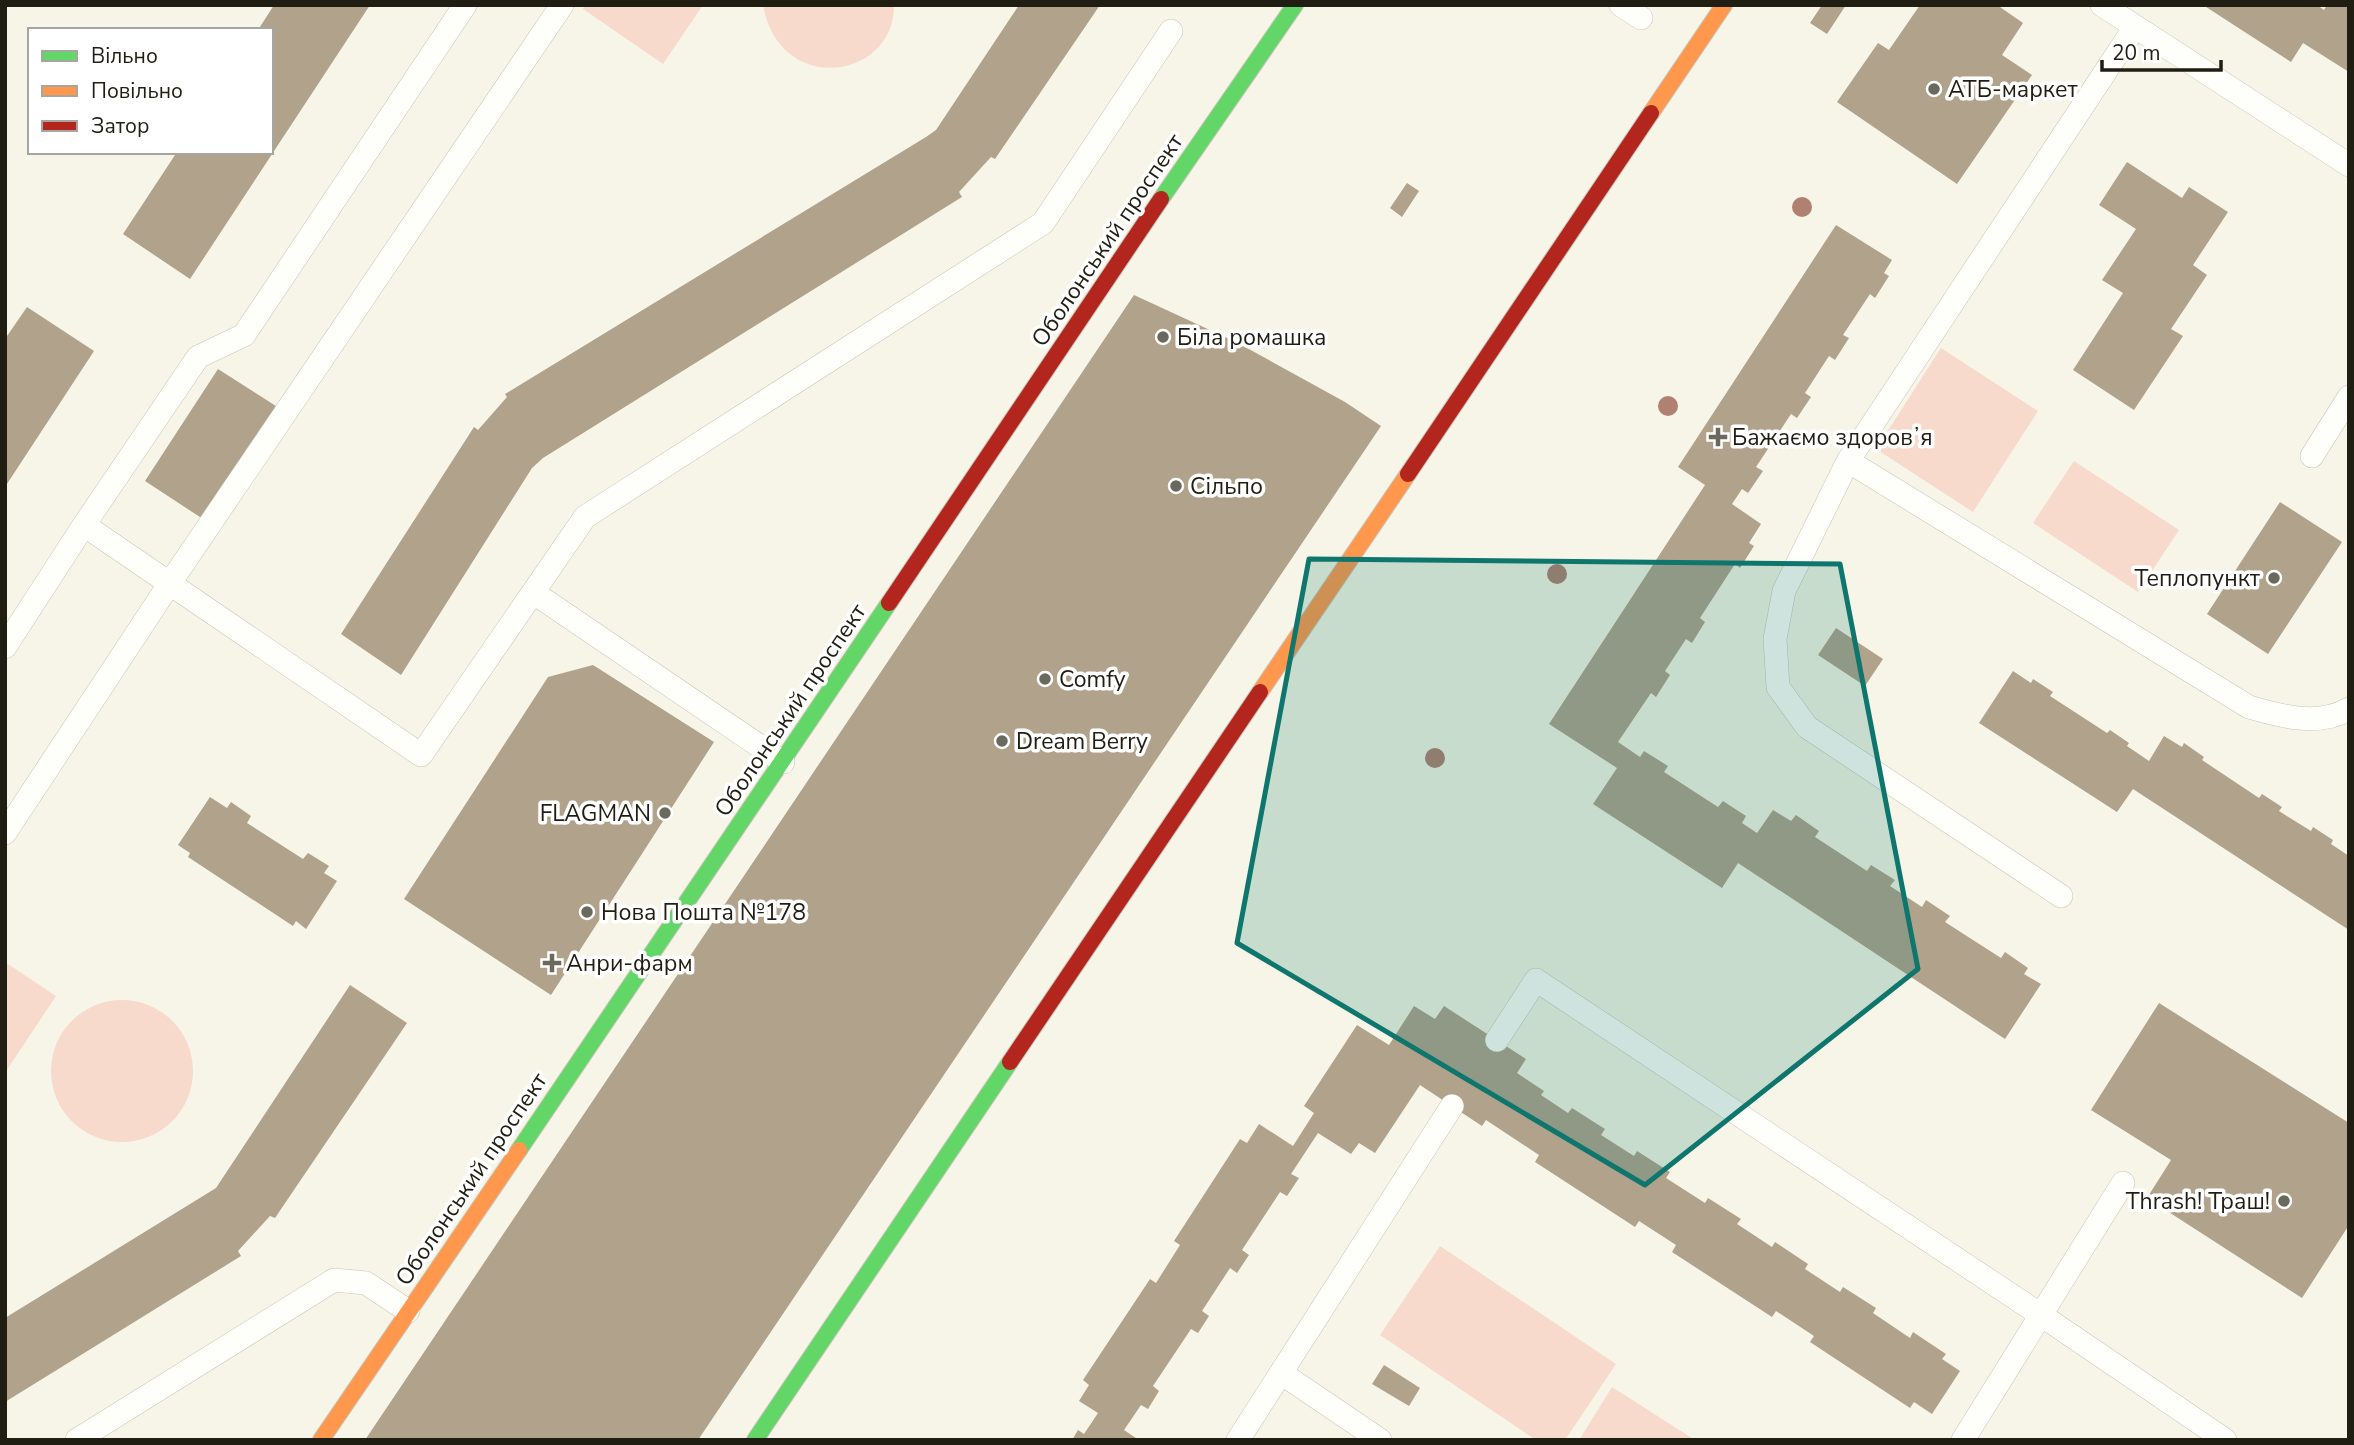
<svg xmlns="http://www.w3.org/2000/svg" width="2354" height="1445" viewBox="0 0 2354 1445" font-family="'Nunito Sans',sans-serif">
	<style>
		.green { fill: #f8dacd }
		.building { fill: #b0a28b }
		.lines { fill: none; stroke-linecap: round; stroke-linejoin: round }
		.lane-casing { stroke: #c7c5b9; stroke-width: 24 }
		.fast-casing { stroke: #c7c5b9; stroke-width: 18 }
		.slow-casing { stroke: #c7c5b9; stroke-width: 18 }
		.jam-casing { stroke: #c7c5b9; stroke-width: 18 }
		.lane { stroke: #fefefb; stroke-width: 23 }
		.fast { stroke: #63d668; stroke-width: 16 }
		.slow { stroke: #ff974d; stroke-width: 16 }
		.jam { stroke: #b3261e; stroke-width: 16 }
		.tree { fill: #b08071 }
		.marked { fill: #0f766e; fill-opacity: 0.2; stroke: #0f766e; stroke-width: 5; stroke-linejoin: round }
		.poi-dot { fill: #6b695d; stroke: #fff; stroke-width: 2.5 }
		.labels { text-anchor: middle; stroke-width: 7; stroke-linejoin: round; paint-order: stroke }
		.poi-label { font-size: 23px; fill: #201e12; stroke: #fff; text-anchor: start }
		.street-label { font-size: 23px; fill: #201e12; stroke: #fff }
	</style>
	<rect width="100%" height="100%" fill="#f7f5e7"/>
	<!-- green -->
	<path class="green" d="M585,5H703L663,64L583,9Z
		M763,5H894C895,80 779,97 763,5Z
		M1941,348L2038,411L1973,512L1876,449Z
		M2074,461L2179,530L2138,592L2033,523Z
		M5,962L56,996L5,1073Z
		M51 1071a71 71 0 1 1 142 0a71 71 0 1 1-142 0Z
		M1440,1246L1616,1364L1565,1440H1536L1380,1335Z
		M1612,1387L1695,1440H1579Z"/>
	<!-- building -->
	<path class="building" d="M274,5H370L190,279L123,234L177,152H271V30H258Z
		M1019,5H1100L995,159L991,157L959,192L962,197L543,458L532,468L401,675L341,634L474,427L478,430L507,397L505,394L926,137L936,130Z
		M1822,5H1846L1827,34L1810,23Z
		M1920,5H1997L2023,23L2002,55L2032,75L1957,184L1837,102L1878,43L1889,50Z
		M2203,5H2317L2324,10L2327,5H2349V72L2303,43L2291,62Z
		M2127,162L2182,198L2189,187L2228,212L2193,265L2207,275L2171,329L2183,336L2134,410L2073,370L2123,293L2102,280L2136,229L2099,205Z
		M1407,183L1419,191L1402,217L1390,208Z
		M1836,225L1892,260L1884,273L1889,276L1875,298L1870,294L1843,335L1849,338L1835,360L1829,356L1805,393L1811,397L1797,418L1791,414L1756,467L1763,471L1748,493L1742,489L1732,504L1761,524L1749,543L1754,546L1740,568L1735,564L1700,618L1705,622L1692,643L1686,639L1665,671L1670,675L1656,697L1651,693L1618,742L1640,757L1644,751L1668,766L1664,772L1718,807L1723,801L1746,816L1742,823L1757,833L1773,810L1791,821L1796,815L1819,831L1815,837L1867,871L1871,865L1895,880L1890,886L1922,907L1926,900L1950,916L1945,922L2001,958L2005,952L2028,968L2024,974L2041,984L2005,1039L1738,863L1722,888L1593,804L1617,768L1549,724L1705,485L1678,467Z
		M1134,295L1238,343L1345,402L1381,426L698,1440H365Z
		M27,307L94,351L5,487V339Z
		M218,369L279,408L206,521L145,481Z
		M2280,502L2342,542L2268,654L2207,614Z
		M1836,628L1883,659L1865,686L1818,655Z
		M593,665L714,742L551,995L404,899L548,677Z
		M2013,671L2031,683L2033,679L2053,692L2050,696L2107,733L2110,730L2129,743L2127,746L2149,761L2164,736L2182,747L2184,743L2204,757L2202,760L2259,798L2262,794L2282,807L2279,811L2311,831L2313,827L2333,840L2331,844L2349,856V930L2133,789L2117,812L1979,723Z
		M210,797L227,808L231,802L251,816L247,823L303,859L308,853L329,866L324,873L337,881L306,929L296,921L293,926L188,857L190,853L178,845Z
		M350,985L407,1023L275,1218L270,1216L238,1251L241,1256L5,1402V1318L216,1188Z
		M2159,1003L2349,1123V1225L2302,1298L2147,1198L2171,1160L2091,1110Z
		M1414,1006L1435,1019L1444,1006L1526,1059L1517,1073L1544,1091L1541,1095L1568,1113L1572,1108L1605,1129L1601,1135L1634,1156L1637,1151L1670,1172L1666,1178L1705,1203L1708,1198L1741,1219L1737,1224L1772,1247L1775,1242L1808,1264L1805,1269L1840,1292L1843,1287L1876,1308L1873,1313L1910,1338L1913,1332L1946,1354L1942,1359L1960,1371L1932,1414L1914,1402L1910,1408L1810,1342L1814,1336L1776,1311L1772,1317L1672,1252L1676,1245L1639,1221L1635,1227L1535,1162L1539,1155L1486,1120L1482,1126L1420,1085L1375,1153L1359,1143L1351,1154L1318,1133L1291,1174L1299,1178L1287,1196L1280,1192L1242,1250L1249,1255L1237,1273L1230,1268L1202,1311L1209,1316L1198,1333L1191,1329L1153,1386L1159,1391L1148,1409L1141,1405L1124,1430L1139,1440H1072L1078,1430L1084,1434L1098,1413L1079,1401L1089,1385L1083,1380L1150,1279L1156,1283L1180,1245L1174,1241L1240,1139L1247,1143L1259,1124L1293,1146L1314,1113L1304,1106L1357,1025L1389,1045Z
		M1384,1365L1420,1388L1409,1406L1372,1384Z"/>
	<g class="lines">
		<!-- lane casing -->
		<g class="lane-casing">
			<path id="lane" d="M1621,5L1641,18
				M2102,5L2349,165
				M2312,456L2349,397
				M1848,461L2249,707C2280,716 2318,727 2349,709
				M84,525L421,755L585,517L1043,223L1171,31
				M534,593L783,762
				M5,647L84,525L198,357L244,335L465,5
				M5,833L170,583L562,5
				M2061,896L1807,727L1778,687L1775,639L1784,591L1848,461L2135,27
				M1497,1040L1536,980L2041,1315L2225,1440
				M1281,1373L1380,1440
				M77,1440L334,1280L366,1283L408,1311
				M1238,1440L1452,1106
				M1963,1440L2123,1183"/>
		</g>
		<!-- fast casing -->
		<g class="fast-casing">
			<path id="fast" d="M1161,199L1295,5
				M519,1150L889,603
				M755,1440L1010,1062"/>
		</g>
		<!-- slow casing -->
		<g class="slow-casing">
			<path id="slow" d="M1651,113L1724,5
				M1260,692L1408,474
				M321,1440L519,1150"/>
		</g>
		<!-- jam casing -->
		<g class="jam-casing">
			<path id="jam" d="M1408,474L1651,113
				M889,603L1161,199
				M1010,1062L1260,692"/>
		</g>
		<!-- lane -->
		<use href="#lane" class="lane"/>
		<!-- fast -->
		<use href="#fast" class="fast"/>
		<!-- slow -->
		<use href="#slow" class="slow"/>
		<!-- jam -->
		<use href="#jam" class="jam"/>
	</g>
	<!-- trees -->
	<g class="tree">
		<circle cx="1802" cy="207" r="10"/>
		<circle cx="1668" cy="406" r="10"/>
		<circle cx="1557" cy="574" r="10"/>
		<circle cx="1435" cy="758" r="10"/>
	</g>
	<!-- marked area -->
	<path class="marked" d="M1309,559L1840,564L1918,969L1645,1185L1237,943Z"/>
	<!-- markers -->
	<g class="poi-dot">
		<circle cx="1934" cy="89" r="7"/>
		<circle cx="1163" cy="337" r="7"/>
		<path d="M1714.5 426.5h7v7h7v7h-7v7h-7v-7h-7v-7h7z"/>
		<circle cx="1176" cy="486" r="7"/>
		<circle cx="2274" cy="578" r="7"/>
		<circle cx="1045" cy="679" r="7"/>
		<circle cx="1002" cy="741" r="7"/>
		<circle cx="665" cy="813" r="7"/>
		<circle cx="587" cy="912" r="7"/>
		<path d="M548.5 952.5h7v7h7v7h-7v7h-7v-7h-7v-7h7z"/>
		<circle cx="2284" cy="1201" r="7"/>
	</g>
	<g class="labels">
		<!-- poi labels -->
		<g class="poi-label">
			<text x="1948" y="97">АТБ-маркет</text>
			<text x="1177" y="345">Біла ромашка</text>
			<text x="1732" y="445">Бажаємо здоровʼя</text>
			<text x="1190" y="494">Сільпо</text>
			<text x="2260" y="586" text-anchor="end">Теплопункт</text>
			<text x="1059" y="687">Comfy</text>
			<text x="1016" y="749">Dream Berry</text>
			<text x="651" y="821" text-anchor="end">FLAGMAN</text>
			<text x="601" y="920">Нова Пошта №178</text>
			<text x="566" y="971">Анри-фарм</text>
			<text x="2270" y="1209" text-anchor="end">Thrash! Траш!</text>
		</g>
		<!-- street labels -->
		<g class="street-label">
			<text transform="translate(1107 240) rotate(-56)" y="8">Оболонський проспект</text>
			<text transform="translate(790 710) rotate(-56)" y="8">Оболонський проспект</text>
			<text transform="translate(471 1179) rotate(-56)" y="8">Оболонський проспект</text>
		</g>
	</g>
	<!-- border -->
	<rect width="2354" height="1445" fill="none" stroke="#201e12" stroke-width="14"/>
	<!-- legend -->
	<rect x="28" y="28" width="245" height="126" fill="#ffffff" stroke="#a6a5a0" stroke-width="2"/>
	<rect x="42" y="51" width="35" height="10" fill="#63d668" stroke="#a6a5a0" stroke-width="2"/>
	<text x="91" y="63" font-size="21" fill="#201e12">Вільно</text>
	<rect x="42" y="86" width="35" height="10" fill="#ff974d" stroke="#a6a5a0" stroke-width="2"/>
	<text x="91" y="98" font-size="21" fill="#201e12">Повільно</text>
	<rect x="42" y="121" width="35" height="10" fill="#b3261e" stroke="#a6a5a0" stroke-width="2"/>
	<text x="91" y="133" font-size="21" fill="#201e12">Затор</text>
	<!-- scale -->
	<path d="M2102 60v10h119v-10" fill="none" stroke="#201e12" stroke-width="3.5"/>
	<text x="2112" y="60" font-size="21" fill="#201e12" stroke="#ffffff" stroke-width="5" paint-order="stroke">20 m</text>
</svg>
